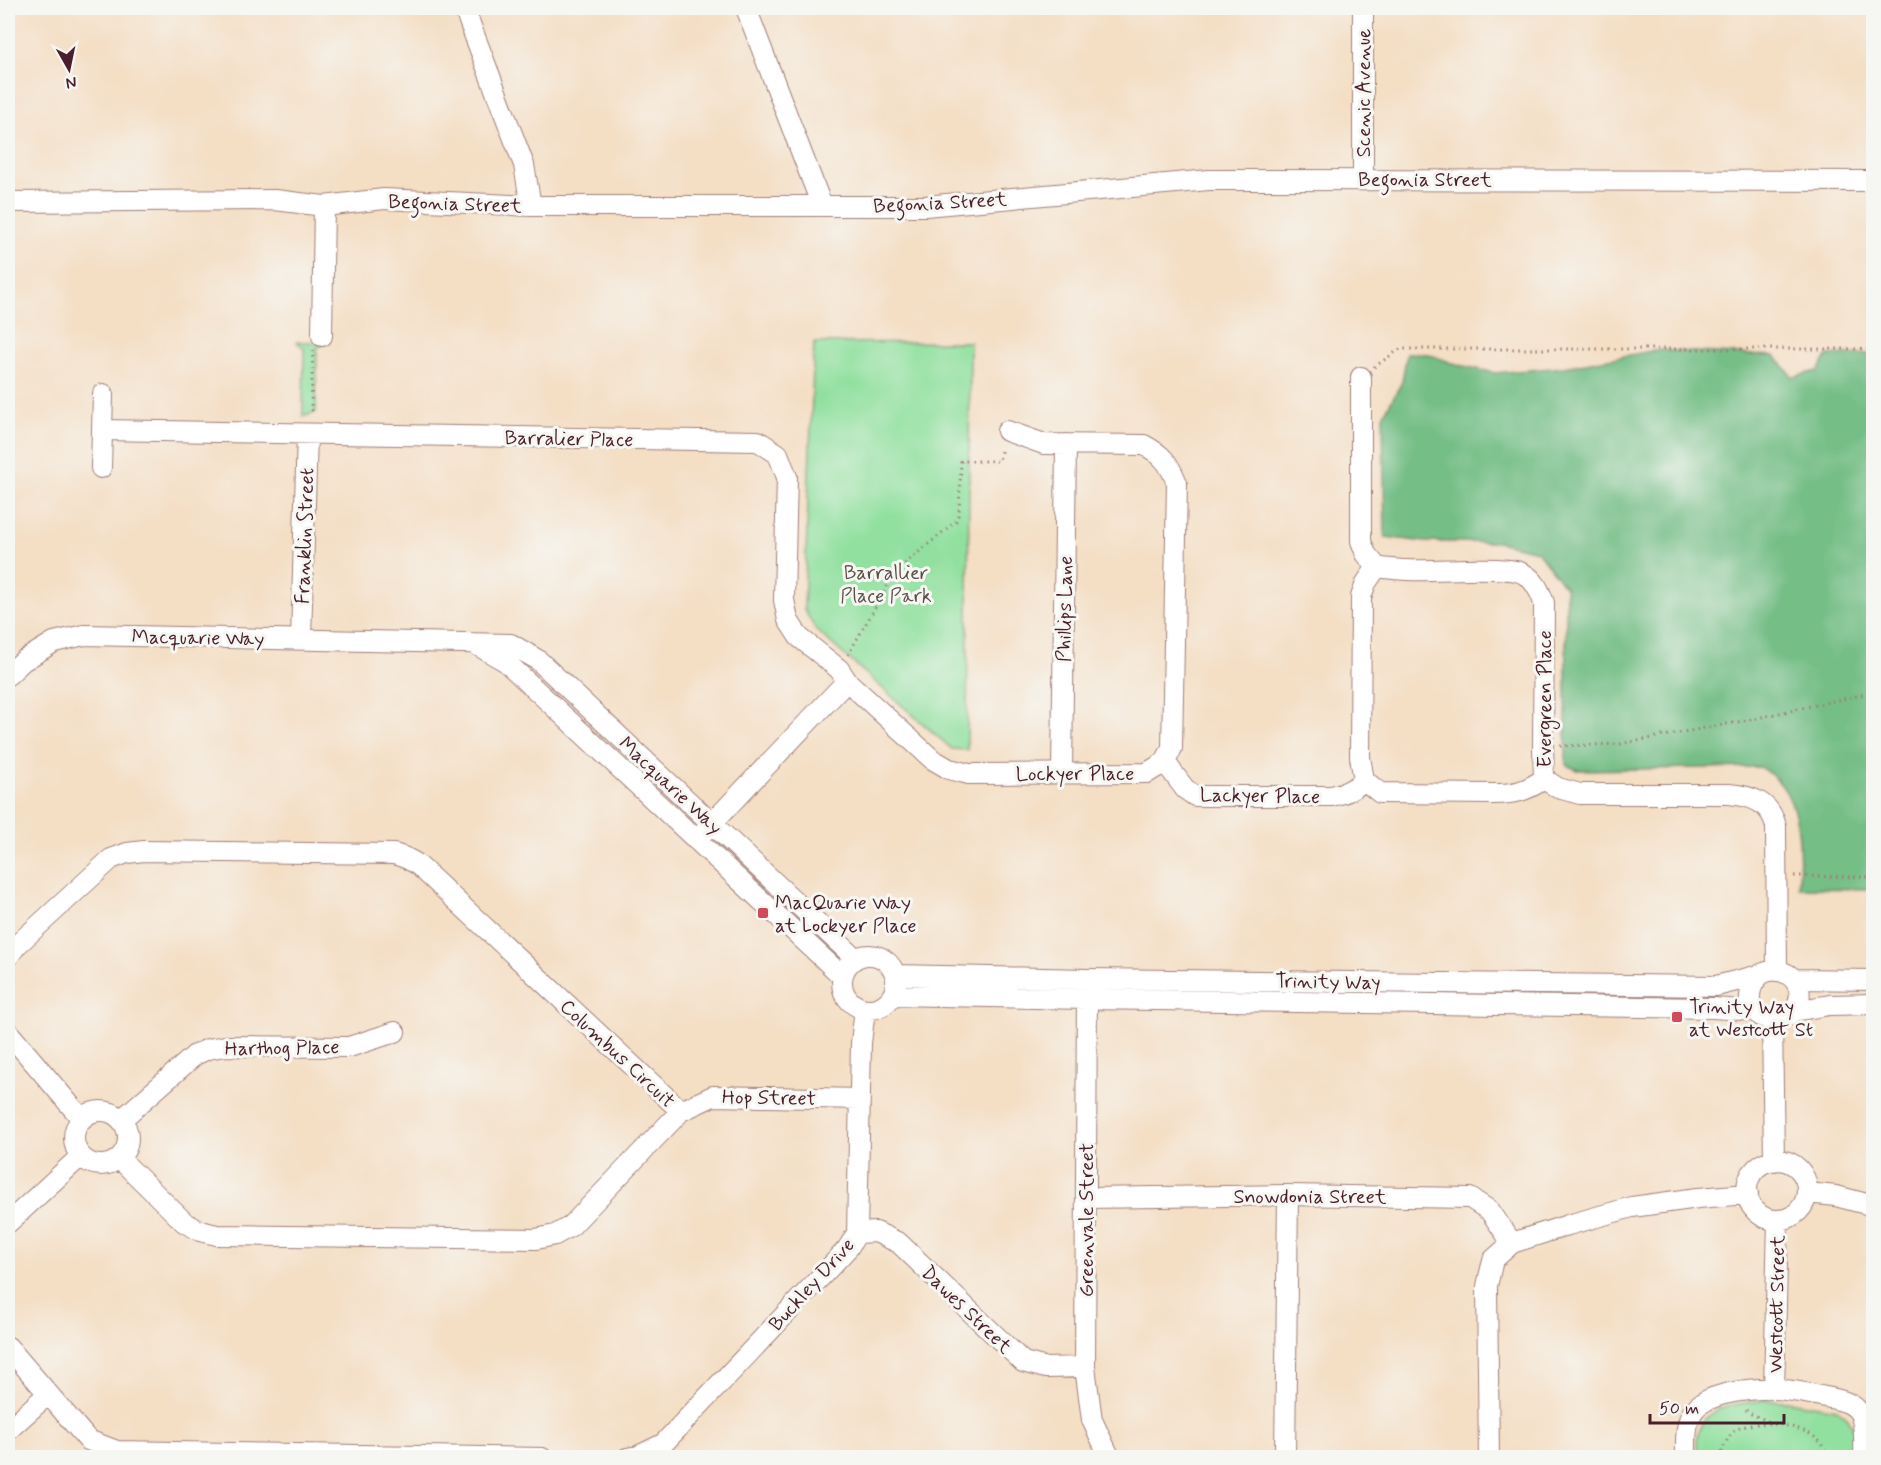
<svg xmlns="http://www.w3.org/2000/svg" width="1881" height="1465" viewBox="0 0 1881 1465" font-family="Mynerve,sans-serif">
	<style>
		.green { fill: #91e09f; stroke: #6e8065; stroke-width: 1.5 }
		.forest { fill: #74be86; stroke: #5f6e58; stroke-width: 1.5 }
		.lines { fill: none; stroke-linecap: round; stroke-linejoin: round }
		.minor-casing { stroke: #9f7e78; stroke-width: 22 }
		.path { stroke: #9f7e78; stroke-width: 3; stroke-dasharray: 1.5 4.5; stroke-linecap: butt }
		.minor { stroke: #fff; stroke-width: 20 }
		.poi-dot { fill: #d1495b; stroke: #f6f6f2; stroke-width: 2 }
		.labels { text-anchor: middle; stroke-width: 6; stroke-linejoin: round; paint-order: stroke }
		.street-label { font-size: 20px; fill: #4a1f2b; stroke: #f6f6f2 }
		.park-label { font-size: 20px; fill: #5c4f48; stroke: #f6f6f2 }
		.poi-label { font-size: 20px; fill: #4a1f2b; stroke: #f6f6f2; text-anchor: start }
	</style>
	<rect width="100%" height="100%" fill="#f6f6f2"/>
	<filter id="ink" filterUnits="userSpaceOnUse"><feTurbulence type="fractalNoise" baseFrequency=".0167" numOctaves="2"/><feDisplacementMap in="SourceGraphic" scale="12" xChannelSelector="R" yChannelSelector="G"/><feConvolveMatrix kernelMatrix="1 2 1 2 8 2 1 2 1" color-interpolation-filters="sRGB"/></filter>
	<filter id="wash" filterUnits="userSpaceOnUse"><feTurbulence type="fractalNoise" baseFrequency=".008" numOctaves="4" result="noise"/><feDisplacementMap in="SourceGraphic" scale="24" xChannelSelector="R" yChannelSelector="G"/><feGaussianBlur stdDeviation="1.35" result="paint"/><feColorMatrix in="noise" values="0 0 0 0 0 0 0 0 0 0 0 0 0 0 0 0 0 1.4 0 .05"/><feComposite in="paint" operator="in"/></filter>
	<g filter="url(#wash)">
		<rect width="100%" height="100%" fill="#f4dec4"/>
		<!-- green -->
		<path class="green" d="M297,342H328L317,348L316,412L303,417L304,348Z
			M970,342L967,750L952,749L816,630L804,609L814,343Z
			M1764,1400L1787,1401L1837,1409L1848,1418L1855,1432L1856,1457L1697,1458C1698,1450 1696,1441 1698,1434C1704,1404 1740,1404 1764,1400Z"/>
		<!-- forest -->
		<path class="forest" d="M1657,350L1775,356L1793,377L1818,371L1828,355L1873,354V889L1799,888C1800,853 1803,809 1778,781C1774,775 1765,771 1760,767L1578,770L1566,765V588L1537,551L1498,542H1426L1385,537L1383,416L1402,382L1407,353L1428,354L1455,364L1495,373L1564,367Z"/>
	</g>
	<g filter="url(#ink)">
		<g class="lines">
			<!-- minor casing -->
			<g class="minor-casing">
				<path id="minor" d="M464,8L524,165L531,206
					M746,8L822,206
					M1363,179V8
					M8,202L275,200L324,206L384,199L531,206H925L1209,180L1874,181
					M322,336L324,206
					M1361,377V541L1366,554L1377,567C1416,574 1457,567 1497,569C1505,570 1516,569 1524,574C1535,580 1540,591 1544,603L1543,747L1544,779
					M102,430L758,441L778,454L787,477L784,600L788,620L799,637L839,669L847,681
					M101,468L103,394
					M1377,567L1366,583L1361,597L1360,757L1364,780L1380,793L1494,794C1516,794 1526,791 1544,779
					M301,639L307,434
					M475,644L505,661L842,976
					M8,675L23,661L54,642L84,635L511,644L538,660L855,958
					M1165,762L1185,789L1195,796H1331C1345,793 1354,790 1364,780
					M1062,773L1066,444
					M1544,779L1558,788L1580,794H1729C1752,796 1770,802 1776,826L1777,971
					M696,840L847,681L932,759L949,769L969,774L1147,773L1165,762L1172,748L1177,483C1169,463 1163,455 1144,445L1044,444L1007,431
					M842 982a27 27 0 1 1 54 0a27 27 0 1 1-54 0Z
					M8,957L17,945L111,859L127,853L144,851L394,854L406,858L417,864L681,1111L571,1226L555,1235L536,1239L217,1235L200,1231L184,1222L119,1158
					M895,975L1088,979L1716,986C1728,983 1740,980 1752,977C1759,976 1764,972 1770,971C1783,969 1795,976 1799,989C1806,1021 1756,1032 1750,1000C1749,990 1753,982 1760,975
					M1794,979L1874,980
					M1087,988L1085,1367L1092,1420L1110,1458
					M893,995L1086,999L1714,1008L1755,1011
					M1794,1011L1830,1005L1874,1004
					M1772,1020L1774,1161
					M8,1032L82,1119
					M681,1111L713,1096L860,1099
					M74 1138a27 27 0 1 1 54 0a27 27 0 1 1-54 0Z
					M121,1120L195,1055L208,1049L225,1046L349,1047L395,1032
					M1747 1190a30 30 0 1 1 60 0a30 30 0 1 1-60 0Z
					M1807,1193L1836,1196L1874,1206
					M1087,1198L1288,1195L1470,1198L1490,1211L1512,1243
					M8,1223L81,1156
					M857,1233L876,1232L899,1243L1023,1362L1046,1368L1085,1367
					M8,1347L88,1440L117,1451L542,1458
					M1774,1389L1778,1220
					M8,1430L48,1394
					M627,1458L638,1456L663,1444L848,1248L857,1233L861,1043L865,1009
					M1285,1458L1288,1195
					M1489,1458L1487,1286L1493,1260L1512,1243L1568,1225L1632,1207L1698,1198L1748,1194
					M1686,1458C1686,1440 1684,1417 1699,1405C1716,1392 1755,1388 1775,1389C1791,1390 1806,1393 1821,1396C1833,1399 1851,1400 1859,1412C1866,1424 1864,1444 1864,1458"/>
			</g>
			<!-- path -->
			<path class="path" d="M313,350L311,409L315,414
				M1374,367L1400,349H1874
				M848,655L896,571L956,521L959,513L961,461H999L1002,447
				M1560,746L1620,744L1748,720L1874,692
				M1794,876L1874,877
				M1746,1410L1749,1413L1772,1423
				M1720,1458C1722,1449 1729,1434 1736,1430C1758,1416 1826,1425 1827,1458"/>
			<!-- minor -->
			<use href="#minor" class="minor"/>
		</g>
	</g>
	<!-- markers -->
	<g class="poi-dot">
		<rect x="757" y="907" width="12" height="12" rx="3"/>
		<rect x="1671" y="1011" width="12" height="12" rx="3"/>
	</g>
	<g class="labels">
		<!-- street labels -->
		<g class="street-label">
			<text transform="translate(1363 93) rotate(-90)" y="7">Scenic Avenue</text>
			<text x="1425" y="186">Begonia Street</text>
			<text transform="translate(940 202) rotate(-3)" y="7">Begonia Street</text>
			<text transform="translate(455 203) rotate(2)" y="7">Begonia Street</text>
			<text transform="translate(569 438) rotate(1)" y="7">Barralier Place</text>
			<text transform="translate(304 536) rotate(-88)" y="7">Franklin Street</text>
			<text transform="translate(1064 609) rotate(-89)" y="7">Phillips Lane</text>
			<text transform="translate(198 637) rotate(1)" y="7">Macquarie Way</text>
			<text transform="translate(1544 699) rotate(-90)" y="7">Evergreen Place</text>
			<text x="1075" y="780">Lockyer Place</text>
			<text transform="translate(671 785) rotate(43)" y="7">Macquarie Way</text>
			<text transform="translate(1260 795) rotate(1)" y="7">Lackyer Place</text>
			<text transform="translate(1328 981) rotate(1)" y="7">Trinity Way</text>
			<text transform="translate(282 1047) rotate(-1)" y="7">Harthog Place</text>
			<text transform="translate(618 1053) rotate(43)" y="7">Columbus Circuit</text>
			<text transform="translate(769 1097) rotate(1)" y="7">Hop Street</text>
			<text x="1310" y="1203">Snowdonia Street</text>
			<text transform="translate(1086 1220) rotate(-90)" y="7">Greenvale Street</text>
			<text transform="translate(811 1284) rotate(-48)" y="7">Buckley Drive</text>
			<text transform="translate(1776 1304) rotate(-89)" y="7">Westcott Street</text>
			<text transform="translate(967 1309) rotate(44)" y="7">Dawes Street</text>
		</g>
		<!-- park labels -->
		<g class="park-label">
			<text x="886" y="579">Barrallier<tspan x="886" dy="23">Place Park</tspan></text>
		</g>
		<!-- poi labels -->
		<g class="poi-label">
			<text x="775" y="909">MacQuarie Way<tspan x="775" dy="23">at Lockyer Place</tspan></text>
			<text x="1689" y="1013">Trinity Way<tspan x="1689" dy="23">at Westcott St</tspan></text>
		</g>
	</g>
	<!-- margin -->
	<rect width="1881" height="1465" fill="none" stroke="#f6f6f2" stroke-width="30"/>
	<!-- north arrow -->
	<g transform="translate(69 69) rotate(171)" stroke="#f6f6f2" stroke-width="4.5" paint-order="stroke">
	<path d="M0-4.5L10 22L0 15L-10 22Z" fill="#4a1f2b"/>
	<text y="-9" font-size="16" font-weight="bold" text-anchor="middle" fill="#4a1f2b">N</text>
	</g>
	<!-- scale -->
	<path d="M1650 1414v9h134v-9" fill="none" stroke="#4a1f2b" stroke-width="3"/>
	<text x="1659" y="1414" font-size="18" fill="#4a1f2b" stroke="#f6f6f2" stroke-width="4.5" paint-order="stroke">50 m</text>
</svg>
